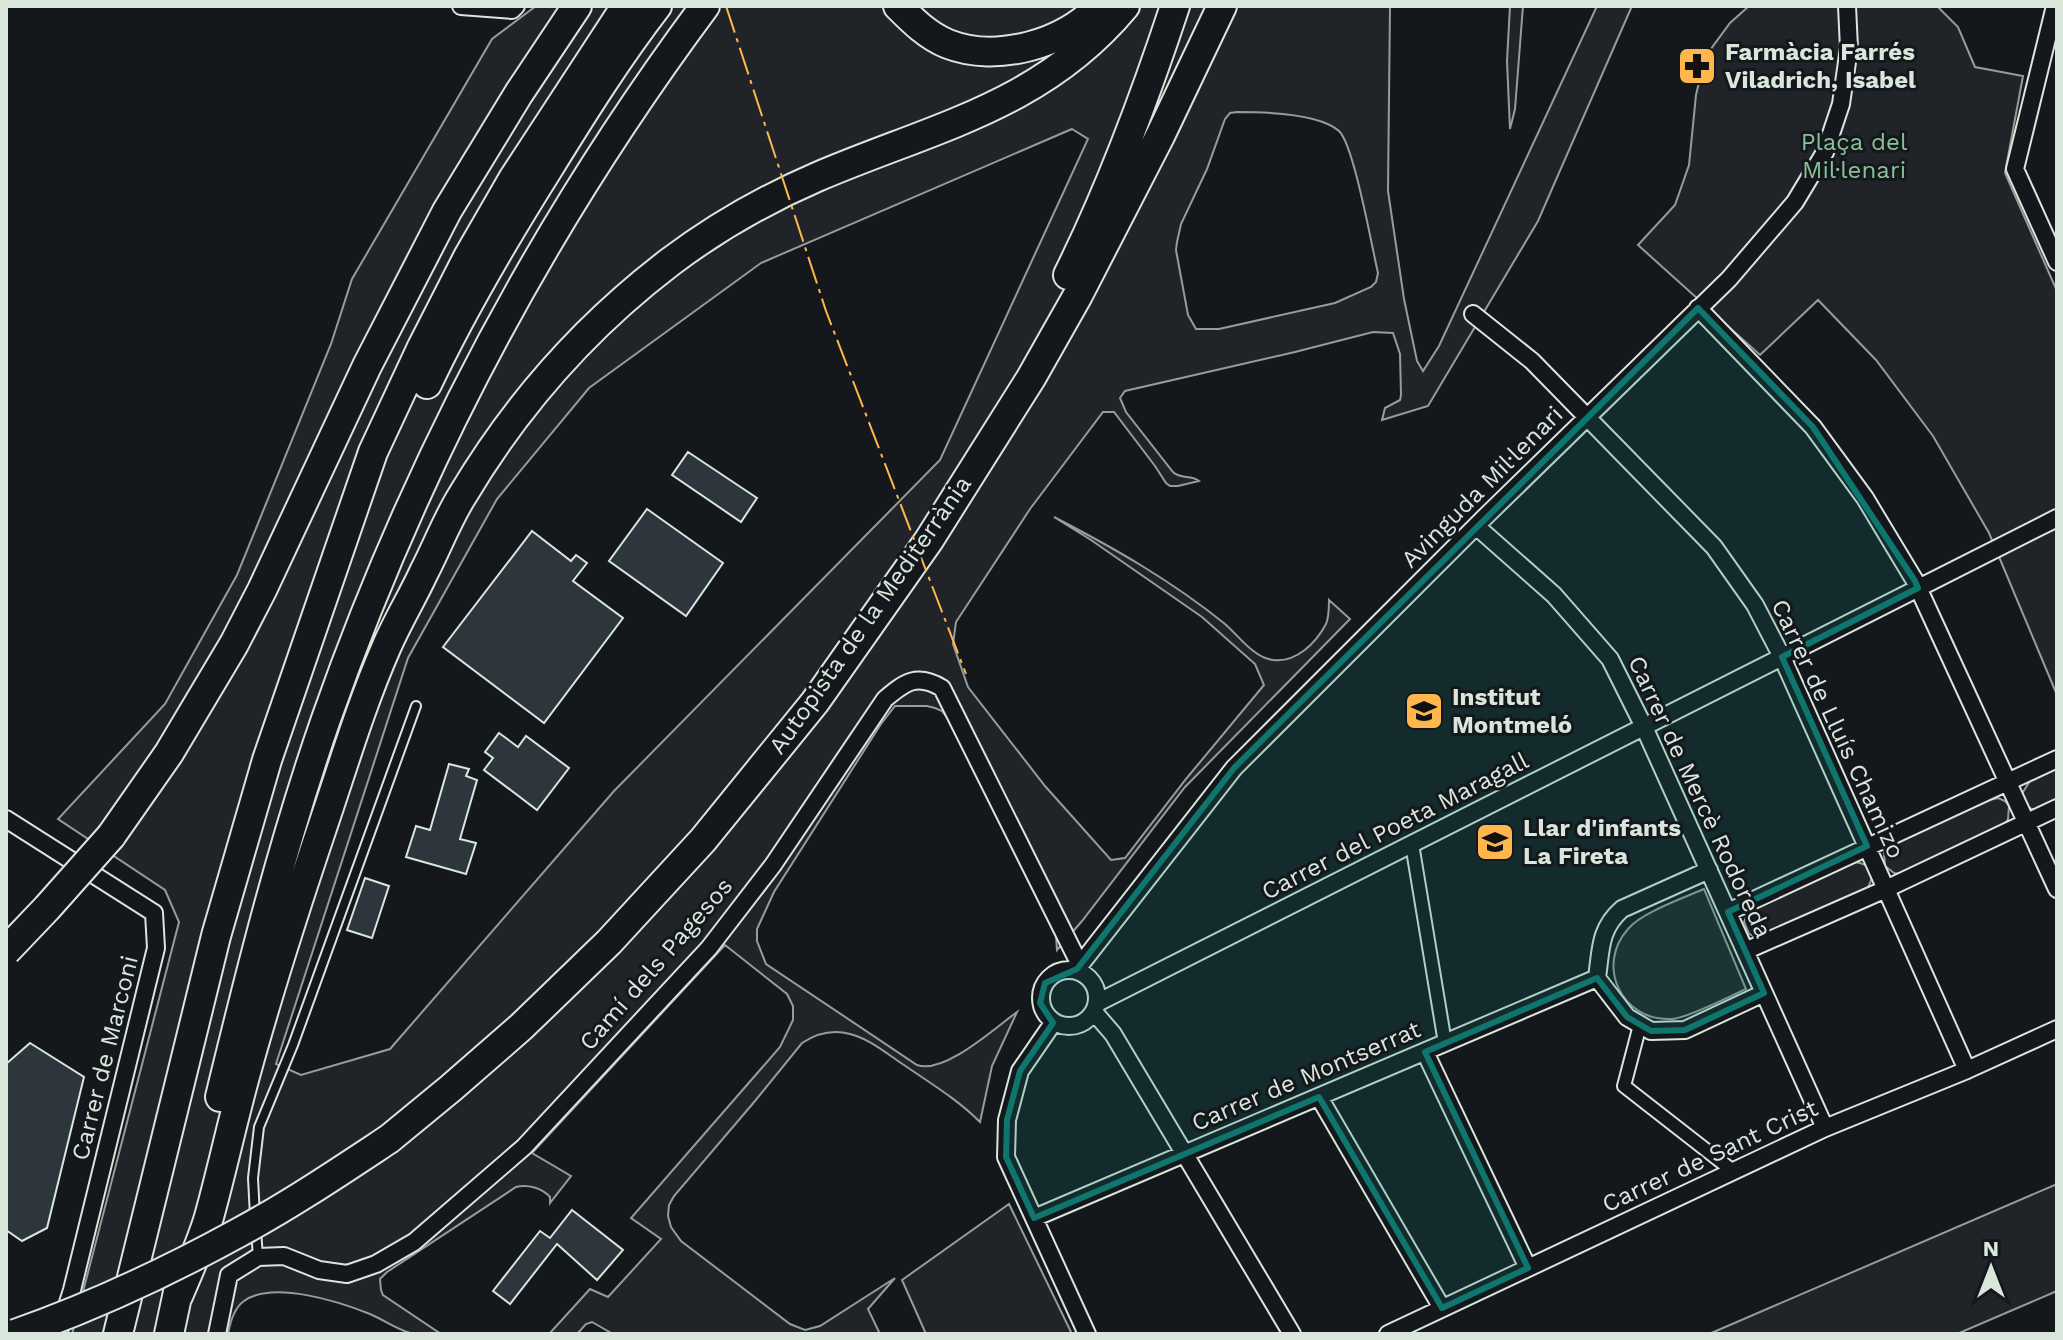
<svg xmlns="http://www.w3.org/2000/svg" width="2063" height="1340" viewBox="0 0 2063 1340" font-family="'Work Sans',sans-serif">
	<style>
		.green { fill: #202428; stroke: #939e99; stroke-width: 2; fill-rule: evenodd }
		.building { fill: #2c363c; stroke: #d8e6dc; stroke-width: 2 }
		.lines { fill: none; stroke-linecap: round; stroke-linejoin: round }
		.service-casing { stroke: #d8e6dc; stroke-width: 12 }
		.pedestrian-casing { stroke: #d8e6dc; stroke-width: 16 }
		.minor-casing { stroke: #d8e6dc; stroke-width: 20 }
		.motorway-casing { stroke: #d8e6dc; stroke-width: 32 }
		.service { stroke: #14181c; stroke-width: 8 }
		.pedestrian { stroke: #14181c; stroke-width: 12 }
		.minor { stroke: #14181c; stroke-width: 16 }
		.motorway { stroke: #14181c; stroke-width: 28 }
		.motorway-bridge-casing { stroke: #d8e6dc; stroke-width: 32; stroke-linecap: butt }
		.motorway-bridge { stroke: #14181c; stroke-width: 28 }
		.power { stroke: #ffb74d; stroke-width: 2; stroke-dasharray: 28 6 4 6; stroke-linecap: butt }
		.marked { fill: #0f766e; fill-opacity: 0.2; stroke: #0f766e; stroke-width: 6; stroke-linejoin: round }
		.labels { text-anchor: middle; stroke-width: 6; stroke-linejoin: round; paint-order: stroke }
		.poi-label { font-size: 24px; font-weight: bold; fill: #d8e6dc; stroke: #14181c; text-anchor: start }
		.park-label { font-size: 24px; fill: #8ac095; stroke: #14181c }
		.street-label { font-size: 24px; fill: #d8e6dc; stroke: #14181c }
	</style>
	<rect width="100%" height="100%" fill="#14181c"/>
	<!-- green -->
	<path class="green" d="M536,6H1390L1388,191L1404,299L1417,361L1423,371L1439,346L1597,6H1632L1538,221L1428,406L1382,420L1385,408L1400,400L1401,395L1400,354L1393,333L1373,332L1295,352L1125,391L1120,398L1126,412L1173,472C1181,480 1191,474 1199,481L1178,486H1170L1166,483L1155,466L1114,412H1103L1030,509L956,622L953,644L968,687L1045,786L1111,860L1125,858L1186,779L1264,685L1255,664L1202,617L1091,540L1054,517C1114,548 1172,581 1225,624C1239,636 1254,658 1273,660C1296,663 1316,643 1326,624C1329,617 1329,608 1329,600L1350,619L1185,787L1082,921L1057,950L1056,936L1012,837L956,729L942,711L935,708L927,706H895L881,724L774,892L757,929V941L766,964L917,1065C944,1075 996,1027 1017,1012L992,1066L980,1122C957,1099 930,1083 904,1065C887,1054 870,1039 850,1034C832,1029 817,1033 802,1043L755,1101L674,1196L669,1205L668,1216L671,1227L681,1241L790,1324L805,1330L820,1326L895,1278L868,1309L880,1334H613L592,1322L586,1324L577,1334H549L590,1289L608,1297L661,1239L631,1218L780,1047L793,1020V1006L787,994L725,945L532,1153L571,1176L550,1203V1197C542,1188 528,1184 516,1187L387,1272L380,1279L381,1290L383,1295L441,1334C431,1334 419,1336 410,1333C396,1329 384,1320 370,1314C340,1302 273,1280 244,1301C234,1308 230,1323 228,1334H72L179,922L165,890L58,819L165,704L237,575L331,344L352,279L492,39ZM1237,112C1263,112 1319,113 1339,131C1354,145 1372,248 1378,273L1376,282L1371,287L1335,303L1219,329H1196L1188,315L1176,250L1177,242L1181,224L1207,169L1225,119L1230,113ZM1072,129L1088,139L940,460L614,791L390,1049L301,1075L276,1064L408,658L497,499L589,388L761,263Z
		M1510,6H1523L1515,109L1510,129L1507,61Z
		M1749,6H1937L1958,27L1975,67L2023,76L2005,173L2057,291V695L1989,533L1933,436L1876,360L1818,300L1760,355L1638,245L1675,205L1689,165L1696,95L1705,57L1730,23Z
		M2057,768V804L2037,811L2025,806L2021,795L2030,781Z
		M1998,798L2005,801L2009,806L2008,819L2002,829L1902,874L1894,873L1885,866L1884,852L1889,846L1989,800Z
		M1855,862C1873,864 1876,878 1865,891L1765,936L1756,937L1749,934L1744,922L1749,910Z
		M1704,889L1746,989C1728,997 1688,1018 1672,1019C1622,1022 1595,966 1628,929C1641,913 1683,898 1704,889Z
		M2057,1184V1291L1957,1334H1709Z
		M1009,1204L1072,1334H926L902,1280Z"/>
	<!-- building -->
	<path class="building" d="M688,452L757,498L741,522L672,475Z
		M647,509L723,563L686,616L609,561Z
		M532,531L571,561L576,555L587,563L573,581L623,618L544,723L443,647Z
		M499,733L518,747L526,736L569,768L537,810L484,770L493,758L485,752Z
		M449,764L469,769L466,776L477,780L460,839L476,843L466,874L406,857L416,826L430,830Z
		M365,878L389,886L372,938L347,930Z
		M30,1043L84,1077L47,1228L22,1241L6,1230V1064Z
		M572,1210L623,1250L597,1280L557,1244L510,1304L493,1291L540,1231L550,1238Z"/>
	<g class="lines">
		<!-- service casing -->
		<g class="service-casing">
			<path id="service" d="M255,1216L253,1178L259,1127L293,1045L416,706
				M256,1230L258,1257"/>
		</g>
		<!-- pedestrian casing -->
		<g class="pedestrian-casing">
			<path id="pedestrian" d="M1412,844L1445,1043
				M1640,1025L1624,1086L1733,1171"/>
		</g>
		<!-- minor casing -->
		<g class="minor-casing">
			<path id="minor" d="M461,6L512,10L516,6
				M2055,6L2015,169L2057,262
				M1698,308L1813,427L1865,498L1915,581L2057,889
				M1473,314L1532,361L1714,547L1755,605L1782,657L1967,1070
				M1476,526L1554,595L1610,659L1644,727L1825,1128
				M6,819L154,913L156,948L72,1290L58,1334
				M1709,870L1622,909C1599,929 1601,950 1597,978L1627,1017L1651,1031L1685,1030L1764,993
				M1728,912L2057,759
				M1745,951L1886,889L2057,808
				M1041 998a28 28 0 1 1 56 0a28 28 0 1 1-56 0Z
				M1080,972V965L1234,768L1487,515L1729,279L1795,202L1825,152L1841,104L1849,48L1847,6
				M1097,1003L2057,518
				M1094,1012L1113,1034L1292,1334
				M1053,1023L1020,1071L1007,1120L1006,1157L1087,1334
				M1425,1052L1528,1268
				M1319,1097L1442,1308
				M1034,1218L1597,978
				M217,1334L229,1275L258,1257L284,1256L319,1270L347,1274L376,1264L414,1242L524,1147L709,948L773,865L885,699C905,682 917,673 942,688L1080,965
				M1388,1334L1825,1128L1967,1070L2057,1029"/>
		</g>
		<!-- motorway casing -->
		<g class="motorway-casing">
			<path id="motorway" d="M898,6C913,21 928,36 948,44C996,63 1066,44 1099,6
				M1068,275C1111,189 1145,97 1175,6
				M427,384C462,310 504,239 548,169C582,114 617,58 657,6
				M111,836L169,753L234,644L262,590L367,366L447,211L519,93L577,6
				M220,1097C251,970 283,842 326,719C416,463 543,224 705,6
				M389,1139L451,1088L521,1027L609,942L703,840L815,702L929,540L1031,378L1078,295L1160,136L1222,6
				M178,1296C189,1270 201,1244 209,1217C222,1170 232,1123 245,1076C268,992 295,908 323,825C343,766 361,705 386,648C397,622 412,598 424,572C437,547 447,520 462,496C516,405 586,326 670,262C714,229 766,199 817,177C931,128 1041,107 1125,6
				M118,1334L216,936L267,760L373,452L422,347L468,257L513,179L626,6
				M169,1334L181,1278"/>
		</g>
		<!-- service -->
		<use href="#service" class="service"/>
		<!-- pedestrian -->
		<use href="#pedestrian" class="pedestrian"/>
		<!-- minor -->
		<use href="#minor" class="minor"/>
		<!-- motorway -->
		<use href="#motorway" class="motorway"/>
		<!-- motorway-bridge casing -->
		<g class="motorway-bridge-casing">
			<path id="motorway-bridge" d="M6,951L47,908L111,836
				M15,1334C92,1307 167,1272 238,1233C290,1205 339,1172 389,1139"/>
		</g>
		<!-- motorway-bridge -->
		<use href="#motorway-bridge" class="motorway-bridge"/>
		<!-- power -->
		<path class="power" d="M726,6L826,311L966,674"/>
	</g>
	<!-- marked area -->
	<path class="marked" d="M1698,308L1813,427L1915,581L1918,588L1782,657L1867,846L1728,912L1764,993L1685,1030L1651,1031L1627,1017L1597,978L1425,1052L1528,1268L1442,1308L1319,1097L1034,1218L1006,1157L1007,1120L1020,1071L1053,1023L1040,1003L1045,983L1077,969L1234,768Z"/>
	<!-- icons -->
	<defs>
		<g id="pharmacy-square" transform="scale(2)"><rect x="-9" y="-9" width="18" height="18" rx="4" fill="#ffb74d" stroke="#14181c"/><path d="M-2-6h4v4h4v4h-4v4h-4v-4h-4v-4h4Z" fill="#111"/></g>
		<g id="school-square" transform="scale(2)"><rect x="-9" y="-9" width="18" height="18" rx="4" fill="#ffb74d" stroke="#14181c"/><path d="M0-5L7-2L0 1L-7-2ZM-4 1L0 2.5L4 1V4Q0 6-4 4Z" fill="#111"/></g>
	</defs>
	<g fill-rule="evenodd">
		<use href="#pharmacy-square" x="1697" y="66"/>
		<use href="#school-square" x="1424" y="711"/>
		<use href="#school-square" x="1495" y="842"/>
	</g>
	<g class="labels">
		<!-- poi labels -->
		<g class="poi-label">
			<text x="1725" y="60">Farmàcia Farrés<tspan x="1725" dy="28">Viladrich, Isabel</tspan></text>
			<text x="1452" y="705">Institut<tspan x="1452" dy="28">Montmeló</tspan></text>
			<text x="1523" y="836">Llar d'infants<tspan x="1523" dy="28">La Fireta</tspan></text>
		</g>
		<!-- park labels -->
		<g class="park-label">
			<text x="1854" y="150">Plaça del<tspan x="1854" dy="28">Mil·lenari</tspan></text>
		</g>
		<!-- street labels -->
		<g class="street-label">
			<text transform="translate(1482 487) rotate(-45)" y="8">Avinguda Mil·lenari</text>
			<text transform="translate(870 615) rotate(-55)" y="8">Autopista de la Mediterrània</text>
			<text transform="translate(1838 729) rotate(65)" y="8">Carrer de Lluís Chamizo</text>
			<text transform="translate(1700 797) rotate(65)" y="8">Carrer de Mercè Rodoreda</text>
			<text transform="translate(1395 826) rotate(-27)" y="8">Carrer del Poeta Maragall</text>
			<text transform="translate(656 964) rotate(-49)" y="8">Camí dels Pagesos</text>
			<text transform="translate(105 1058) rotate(-76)" y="8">Carrer de Marconi</text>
			<text transform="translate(1306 1076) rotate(-23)" y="8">Carrer de Montserrat</text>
			<text transform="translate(1710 1156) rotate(-25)" y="8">Carrer de Sant Crist</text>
		</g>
	</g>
	<!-- border -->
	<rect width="2063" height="1340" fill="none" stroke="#d8e6dc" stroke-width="16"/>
	<!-- north arrow -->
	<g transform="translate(1991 1268)" stroke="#14181c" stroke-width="6" paint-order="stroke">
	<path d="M0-6L14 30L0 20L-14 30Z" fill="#d8e6dc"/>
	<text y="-12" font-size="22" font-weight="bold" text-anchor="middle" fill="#d8e6dc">N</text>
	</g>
</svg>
